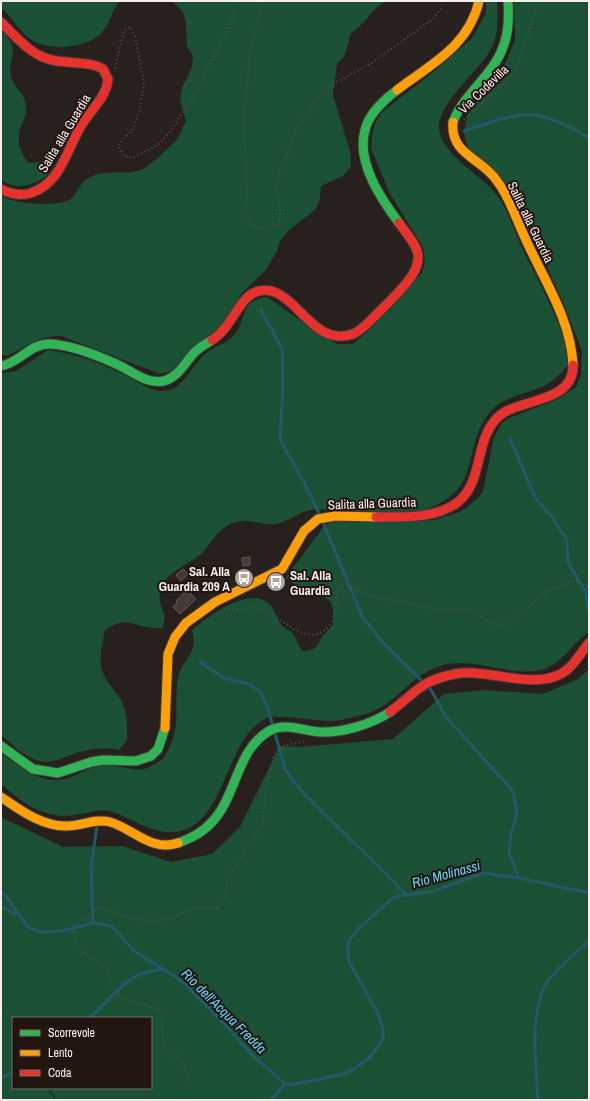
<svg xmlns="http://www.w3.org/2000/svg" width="590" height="1101" viewBox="0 0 590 1101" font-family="'Archivo Narrow',sans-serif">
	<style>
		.green { fill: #1a5033 }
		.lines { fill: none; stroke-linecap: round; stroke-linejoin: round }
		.stream { stroke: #21596b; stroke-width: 3 }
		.building { fill: #443a31; stroke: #5e5955 }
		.fast-casing { stroke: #423b3a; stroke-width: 11 }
		.slow-casing { stroke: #423b3a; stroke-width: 11 }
		.jam-casing { stroke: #423b3a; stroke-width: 11 }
		.path { stroke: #585250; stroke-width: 2; stroke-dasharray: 1 3; stroke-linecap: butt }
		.fast { stroke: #30b455; stroke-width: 9 }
		.slow { stroke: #ff9f0a; stroke-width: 9 }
		.jam { stroke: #e5322d; stroke-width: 9 }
		.labels { text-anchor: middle; stroke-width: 4; stroke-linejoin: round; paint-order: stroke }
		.street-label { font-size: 13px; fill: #f8eeea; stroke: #221510 }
		.poi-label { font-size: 13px; font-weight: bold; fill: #f8eeea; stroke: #221510; text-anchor: end }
		.water-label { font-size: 14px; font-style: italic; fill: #62d8fe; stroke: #221510 }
	</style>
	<rect width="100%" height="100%" fill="#28201d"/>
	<!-- green -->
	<path class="green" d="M1,1H120C111,11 111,21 104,30C90,49 48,52 30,39C19,31 12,17 1,8Z
		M172,1H386L376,8L360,26L351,33L345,55L337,64L333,95L350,151L351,167L343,176L321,186L320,198L316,209L288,231L280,241L277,251L266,270L241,294L225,323L196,345L171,371L160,374L61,336C38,335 26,348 6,356L1,353V196C14,204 61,208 72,198C81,188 79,181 95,175C109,170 126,175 141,170C147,168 171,146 176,141C180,136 182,128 186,122L180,100L182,88L192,67L193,56L187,46L186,23L183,12Z
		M486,1H497C498,16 499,35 491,49C479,72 437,103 439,129C442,155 480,174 496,194C507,208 514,229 521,246C535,275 568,333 569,363C561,374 552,383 539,388C520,396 500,397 487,416C463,450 481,487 432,507C394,523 351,506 312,510C300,511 288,522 276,524C258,526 247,515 229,525C213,533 209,550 195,559C192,561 188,562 185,565C162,578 153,591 165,616L163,628C137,631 129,613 105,630C103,642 99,654 101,667C104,681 117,691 123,704C128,715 127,728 127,740L119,750C106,747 89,749 76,753C64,757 54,764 40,761C26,758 12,745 1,735V373L16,371L48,350C74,353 100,363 123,374C132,378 149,390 159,391C183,393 190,366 206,353C214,347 228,343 234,335C247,320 239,300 267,297L321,335L337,344H353L369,330L422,273L425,260L423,247L389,192L371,148L372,136L375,123L382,112L432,73L472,38L486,13Z
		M514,1H589V632C573,642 563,663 544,669C512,679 472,655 440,666C417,673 405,691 386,704C374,713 355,717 341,720C320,724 280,712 265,719C224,740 226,827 175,832C152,834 130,817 109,811C99,809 84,814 74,815C47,820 19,802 1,783V752C15,764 37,781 57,780C71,780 83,770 97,766C117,760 136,778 155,764C158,762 162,760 164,757C183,728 173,707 178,677C182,658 199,655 192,630C209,616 253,582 272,607C275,611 276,617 279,621C282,628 287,628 292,633C297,638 297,645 303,651C319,650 316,645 324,634C327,631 330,628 333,625V610L331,602C316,589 296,591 286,577L324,526L331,522L339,521L434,520L460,512L466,508L479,497L483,491L494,437L502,423L509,418L556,400L576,387L581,374L582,351L564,304L514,195L497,172L468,148L464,134L468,109L488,89L506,62L515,40Z
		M1,30C25,51 3,62 13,81C17,90 25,95 26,105C27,117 23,119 20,129C16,142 21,152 28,163L53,161C51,166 50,173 46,176C35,186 12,191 1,179Z
		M589,669V1100H56L49,1088H151V1018H13V1028L3,1011L13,1029V1088H48L55,1100H1V817L63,847L122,846L171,862L212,854L240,827L280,746L299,747L393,739L444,694L485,690L543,694L578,679Z"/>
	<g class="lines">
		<!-- stream -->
		<path class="stream" d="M464,131C485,125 510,113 533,115C552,117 572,128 589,138
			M261,310L282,349L283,383L280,440L306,486L320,515
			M510,439L536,499L552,517L567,540L568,562L585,591L589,611
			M322,520L362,616L383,643L431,690L446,717L513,791L517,813L511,834L509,853L519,878
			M200,662L224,678L249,684L261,693L268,709L285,769L302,792L386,874L406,895
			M1,892L8,898L18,914
			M1,907L19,915L29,928L41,932L61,931L93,923L112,926L134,951L183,982L229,1029L250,1053L285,1084
			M93,923L91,867L97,826
			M90,1018L124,984L140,974L163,969
			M1,1078L13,1072
			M271,1100L285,1084L291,1085L340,1075L353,1070L370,1057L383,1039V1030L378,1013L349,962L348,950L349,940L358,929L394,897L434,891L483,873L519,878L589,893
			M538,1100C536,1065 530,1023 543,990C548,975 577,952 589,941"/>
	</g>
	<!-- building -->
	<path class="building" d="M250,557V565L243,566L242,558Z
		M183,569L188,574L181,581L176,575Z
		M187,590L196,599L180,614L173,607L177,603L176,601Z"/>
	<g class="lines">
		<!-- fast casing -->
		<g class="fast-casing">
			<path id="fast" d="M397,90C384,100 369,113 365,130C356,162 381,199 399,223
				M453,122C464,93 493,76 503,47C509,33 509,16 508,1
				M1,366C19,363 31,343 50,344C71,345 94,354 114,363C130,369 148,387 167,380C179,375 185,363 193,354C198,348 206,344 212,340
				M1,746L33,769L58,773L91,762L103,760L136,761L151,756L158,749L165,728
				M178,843C191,838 202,833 211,823C237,797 236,750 269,731C284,722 304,731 320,732C343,733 372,724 390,712"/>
		</g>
		<!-- slow casing -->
		<g class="slow-casing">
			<path id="slow" d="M397,90C431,64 469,46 479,1
				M453,122C450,153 478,157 494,177C509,195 516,219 526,240C544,280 571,320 573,365
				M165,728L168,654L175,637L186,623L215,602L282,569L304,531L318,519L335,516L376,517
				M1,797C20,810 43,827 67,826C82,826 96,818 110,822C134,829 151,852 178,843"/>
		</g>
		<!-- jam casing -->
		<g class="jam-casing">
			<path id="jam" d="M1,22C17,38 33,58 57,61C70,63 84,62 97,66L103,69L108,79C107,97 89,112 81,126C66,151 61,183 31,193C20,196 10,194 1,189
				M212,340C233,327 239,295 259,291C295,283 310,349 353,334C361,331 370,321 376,315C388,303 401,291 411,277C427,253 413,243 399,223
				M376,517C402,517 436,519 458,502C484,481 474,440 498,417C518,398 574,404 573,365
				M390,712C416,693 419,681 455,674C489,667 539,694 568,669C576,662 582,651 589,643"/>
		</g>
		<!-- path -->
		<path class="path" d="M255,1L261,8L250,54L244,118L247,193L245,212L251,224L260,229L267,230L276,225L280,220V205L276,189L279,174L297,129L312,107L327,87L372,63L434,18L445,1
			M115,68L124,30L130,27L135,36L144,83L139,113L133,129L118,145L124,156L132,158L149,150L160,143L169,133L191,100L229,29L235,6L239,1
			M464,120L500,88L517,68L539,1
			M224,609C230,609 237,610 243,609C247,609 251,606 254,607C276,609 306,652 328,627C342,610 330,598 341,585H345L366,594L379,598L408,602L435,609L472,610L491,623L507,625L548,591L560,588L569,582L578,581L589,587
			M190,1085L184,1064L167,1048L163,1038L162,1014C160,1012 158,1010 155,1008C147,1003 128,1005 118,994C111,988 111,977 106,969C92,951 68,956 76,925L93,911L103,908L132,919L149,921L171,918L201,907L216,909C225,900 228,893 227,880L263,823L265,791L274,755L283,746L307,741"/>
		<!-- fast -->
		<use href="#fast" class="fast"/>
		<!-- slow -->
		<use href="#slow" class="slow"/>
		<!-- jam -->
		<use href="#jam" class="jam"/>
	</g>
	<!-- icons -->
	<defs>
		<g id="bus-disc" transform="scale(1)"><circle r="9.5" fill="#afa6a2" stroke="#221510"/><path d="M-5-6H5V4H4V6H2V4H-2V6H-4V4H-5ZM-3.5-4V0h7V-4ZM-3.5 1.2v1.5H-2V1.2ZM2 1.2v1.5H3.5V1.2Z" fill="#fff"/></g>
	</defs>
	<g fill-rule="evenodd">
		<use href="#bus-disc" x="244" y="578"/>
		<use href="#bus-disc" x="276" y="582"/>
	</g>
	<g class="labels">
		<!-- street labels -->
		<g class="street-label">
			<text transform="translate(483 89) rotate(-44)" y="5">Via Codevilla</text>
			<text transform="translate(64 133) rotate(-59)" y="5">Salita alla Guardia</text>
			<text transform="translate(531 222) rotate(64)" y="5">Salita alla Guardia</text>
			<text transform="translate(372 503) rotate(-2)" y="5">Salita alla Guardia</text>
		</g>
		<!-- poi labels -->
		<g class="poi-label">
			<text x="230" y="576">Sal. Alla<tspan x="230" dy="15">Guardia 209 A</tspan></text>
			<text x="290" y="580" text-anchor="start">Sal. Alla<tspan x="290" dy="15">Guardia</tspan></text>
		</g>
		<!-- water labels -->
		<g class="water-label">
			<text transform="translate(446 874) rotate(-15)" y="5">Rio Molinassi</text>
			<text transform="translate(224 1011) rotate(45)" y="5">Rio dell'Acqua Fredda</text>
		</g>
	</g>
	<!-- border -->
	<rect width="590" height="1101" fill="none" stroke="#f8eeea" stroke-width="4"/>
	<!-- legend -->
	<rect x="12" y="1017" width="140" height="72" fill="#221510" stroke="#786c67"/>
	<rect x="20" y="1030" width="20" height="6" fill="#30b455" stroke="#786c67"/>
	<text x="48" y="1037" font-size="12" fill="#f8eeea">Scorrevole</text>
	<rect x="20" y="1050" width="20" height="6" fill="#ff9f0a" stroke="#786c67"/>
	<text x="48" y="1057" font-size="12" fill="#f8eeea">Lento</text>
	<rect x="20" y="1070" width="20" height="6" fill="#e5322d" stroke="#786c67"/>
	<text x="48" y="1077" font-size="12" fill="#f8eeea">Coda</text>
</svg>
